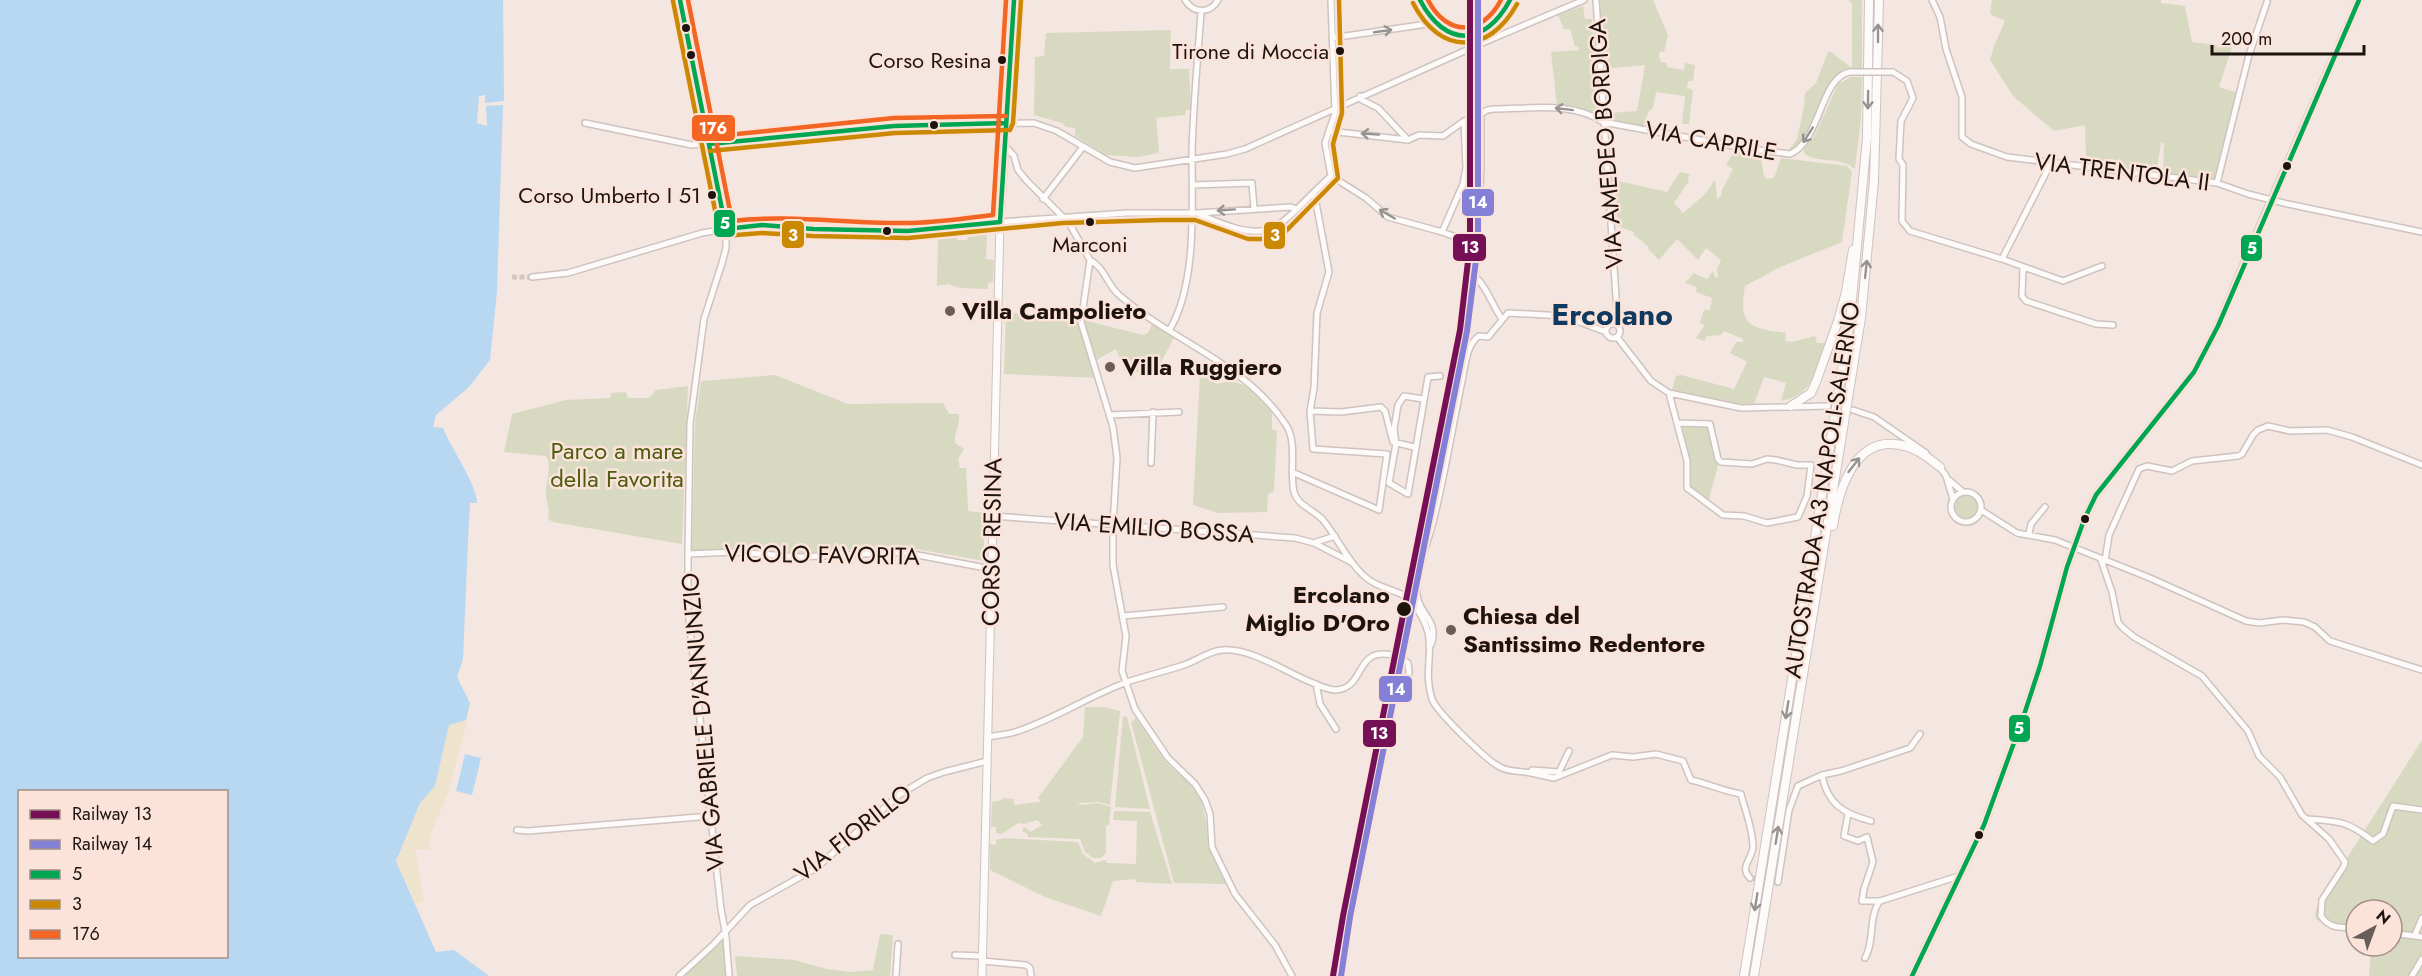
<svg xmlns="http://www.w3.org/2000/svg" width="2422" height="976" viewBox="0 0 2422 976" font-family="Jost,sans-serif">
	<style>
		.green { fill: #d8d9c1 }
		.sand { fill: #eee3cc }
		.water { fill: #b8d7f1; fill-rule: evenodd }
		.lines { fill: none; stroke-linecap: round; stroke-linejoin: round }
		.minor-tunnel { stroke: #d4c6c2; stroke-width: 5; stroke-dasharray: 5 2.5; stroke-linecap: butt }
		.minor-casing { stroke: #cfc3bf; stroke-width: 8 }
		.major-casing { stroke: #cfc3bf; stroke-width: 9 }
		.highway-casing { stroke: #cfc3bf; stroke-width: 10 }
		.minor { stroke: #fdfbfa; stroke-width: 5 }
		.major { stroke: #fdfbfa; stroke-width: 7 }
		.highway { stroke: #fdfbfa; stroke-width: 8 }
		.minor-bridge-casing { stroke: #cfc3bf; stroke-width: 8; stroke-linecap: butt }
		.minor-bridge { stroke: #fdfbfa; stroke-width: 5 }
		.bus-1-casing { stroke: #fce3d9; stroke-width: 9 }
		.bus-2-casing { stroke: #fce3d9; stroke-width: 9 }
		.bus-3-casing { stroke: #fce3d9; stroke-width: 9 }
		.bus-1 { stroke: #00a651; stroke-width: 4.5 }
		.bus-2 { stroke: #cb8903; stroke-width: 4.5 }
		.bus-3 { stroke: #f26522; stroke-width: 4.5 }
		.rail-1-casing { stroke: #fce3d9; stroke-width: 10 }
		.rail-2-casing { stroke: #fce3d9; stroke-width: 10 }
		.rail-1 { stroke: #751056; stroke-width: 6 }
		.rail-2 { stroke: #8480d7; stroke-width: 6 }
		.oneway { stroke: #989390 }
		.bus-dot { fill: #1d130f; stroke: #fce3d9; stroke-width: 2 }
		.poi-dot { fill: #685d58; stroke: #fce3d9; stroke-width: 2 }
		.labels { text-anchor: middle; stroke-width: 5; stroke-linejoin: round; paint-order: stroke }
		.bus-label { font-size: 22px; fill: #1d130f; stroke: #fce3d9; text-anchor: end }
		.street-label { font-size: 24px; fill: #1d130f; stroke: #fce3d9 }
		.poi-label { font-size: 24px; font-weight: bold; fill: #1d130f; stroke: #fce3d9; text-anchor: start }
		.park-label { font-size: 24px; fill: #4c5d10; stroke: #fce3d9 }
		.stop-label { font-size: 24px; font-weight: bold; fill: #1d130f; stroke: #fce3d9; text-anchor: end }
		.district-label { font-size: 30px; font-weight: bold; fill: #0f395f; stroke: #fce3d9 }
		.line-badge { stroke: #fce3d9; stroke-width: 2 }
		.badge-label { font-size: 16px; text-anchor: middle; font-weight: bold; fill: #fff }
	</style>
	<rect width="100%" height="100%" fill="#f4e6e1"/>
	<!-- green -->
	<path class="green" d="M1600,0H1653L1668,35L1664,52L1660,51L1659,57L1661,62L1667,63V67L1684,70L1685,63L1695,65L1693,81H1688L1687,88L1693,90L1689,124H1682L1685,96L1656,92L1653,108L1649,111L1643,127L1611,123L1610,113L1637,111L1645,65L1604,69Z
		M1849,0H1862V68C1809,71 1825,143 1788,151L1797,139L1804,106L1805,93L1816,83L1828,52H1831L1852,68V4Z
		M1992,0H2161V3L2185,6L2192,42L2232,47L2219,87L2238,93L2214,182L2163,172L2164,144L2161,142L2157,171L2121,168V161L2109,159V166H2092L2090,157L2086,156L2085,125L2054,131L2013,96L1990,60L1994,46L2005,21L1990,14Z
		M1583,6L1585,19H1592L1599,115L1557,106L1551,52L1579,50L1578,46L1575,47L1570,29H1564L1558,15Z
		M1171,30L1170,69H1189L1191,110H1186L1185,115L1156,118L1159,153L1137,157L1106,155L1075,136V128L1066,127L1062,123L1034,115L1035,57L1044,56L1046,33Z
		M1851,77H1862L1861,118L1855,169C1839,155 1814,164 1804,153V149L1814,137L1838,84Z
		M1735,150L1761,156L1764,176L1767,179L1774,178L1781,158L1847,166L1852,172L1842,242L1778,268L1745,286C1738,326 1750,328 1786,333L1785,341L1792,342L1815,336L1817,343H1827C1817,372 1814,394 1781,401L1786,383L1764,377L1754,404L1722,403L1672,390L1676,376L1681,375L1734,389L1747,362L1730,353L1736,342H1743V339L1724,331L1721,335L1707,336L1704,341L1696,338L1705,325L1700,323L1704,310H1710L1712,298L1696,292L1697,287L1685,283L1694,273L1707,279L1713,271L1715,277H1718L1717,269L1721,260L1706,248L1698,260L1677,239L1659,260L1648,249L1649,247L1633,234L1634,232L1618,226L1614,180L1667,192L1680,172L1690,174L1688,179L1689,181L1674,203L1683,213L1704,195L1715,180L1717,199L1722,194L1721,192L1733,169L1726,165Z
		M979,233L987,235L986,259L994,260L993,282L988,283V289L961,288L948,284L937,286L938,235L957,236V240H967L968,237L977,236Z
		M1006,313L1078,314L1082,332L1099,378L1004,374Z
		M1083,320L1143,335L1148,333L1154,320L1176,334L1161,362L1162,372H1125L1116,349L1095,361Z
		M1200,374L1217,384C1242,376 1258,393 1272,411V429L1277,431L1274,491L1268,494L1267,512L1218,513L1193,505Z
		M775,375L848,404L943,403L949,414H959C960,425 954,432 955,443L964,449L958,459L960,468H966L968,511L986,513V517H982L985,561L898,546L800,553L692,550L695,423L701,381Z
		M688,386L682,544L553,522L548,519C550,509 547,504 546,495C545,482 553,468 546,456L504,452L512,414L566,400L610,398L611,393L626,392L628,398H649L656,390Z
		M1682,425L1708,427L1719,462L1708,502L1689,488L1690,469Z
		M1954 507a12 12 0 1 1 24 0a12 12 0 1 1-24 0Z
		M1085,707H1104L1120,711L1110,805L1098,802L1077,803L1082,805L1097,803L1111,807L1109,825L1106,826V853L1101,858H1093L1085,852L1080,839L1028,837V834L1022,831L1024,827L1027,828L1030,832L1042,825L1037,820L1024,824L1018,823L1002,834L996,833V827H991L992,802L999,801L1003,798L1014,799V805L1039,802L1041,801L1038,798L1083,737Z
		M1123,716L1127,717L1150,809L1115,807Z
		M1136,718L1166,763L1186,780L1201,799L1206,822L1208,847L1226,884L1174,883L1131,722Z
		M2422,740V976H2369L2371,952L2374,946H2392V910H2356V928L2323,923L2316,919L2315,914L2319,902Z
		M1114,811L1150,812L1172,884L1136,882L1135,879L1113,881L1101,916L1045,897L990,870V844L996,845V840L1004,838L1078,842L1083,854L1095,863L1105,860L1107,863L1136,864L1137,821L1113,820Z
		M725,931L726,976H678Z
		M880,934L893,935L890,976H737L735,956L794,960L827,969L851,972L873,970Z"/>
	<!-- sand -->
	<path class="sand" d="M466,720V725L449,790L431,833L429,850L415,849L424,902L416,904L396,861L397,855L420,803L435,786L449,725Z"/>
	<!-- water -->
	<path class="water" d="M0,0H503L504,101L485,103V95L479,96L477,123L487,126L486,106L503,105L497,291L490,360L469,387L436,415L433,427L443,428C451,448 477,485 477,503H470L469,519L463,659L457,677L470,703L466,720L449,725L435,786L420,803L396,861L436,952L454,950L489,976H0ZM20,792H226V956H20Z
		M465,754L481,758L472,795L456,791Z"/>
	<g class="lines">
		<!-- minor-tunnel -->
		<path class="minor-tunnel" d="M1469,168H1476
			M512,277H532
			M1403,595L1412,603
			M1750,878L1778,882"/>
		<!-- minor casing -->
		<g class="minor-casing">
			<path id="minor" d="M1185,0C1194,14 1210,14 1218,0
				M1420,0C1437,48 1492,47 1510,0
				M1596,0L1617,312L1616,324
				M1932,0L1940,17L1946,49L1962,97V137L1971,144L2007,157L2217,183L2248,194L2288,204L2422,232
				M1332,38L1434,23
				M1475,46L1584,0
				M1893,72L1907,81L1913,98L1901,121L1899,159L1903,165L1902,221L1910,231L2002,259L2051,163
				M1360,96L1362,100L1378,108L1408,140
				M585,123L692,145L938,124L1034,123L1057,131L1110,162L1135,168L1227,154L1245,149L1469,49
				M1329,131L1408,140L1419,135L1443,136L1464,121
				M1005,146L1014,156L1018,170L1027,181L1069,223L1090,260L1081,322L1113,427L1117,458L1113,525V565L1126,636L1122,671L1135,709L1168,758L1195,784L1205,800L1210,814L1212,847L1235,894L1275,945L1292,976
				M1476,168H1481V114L1487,110L1494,109C1530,109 1572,101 1603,122L1744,148L1790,154C1821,141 1820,77 1850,72
				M1481,168L1475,277C1486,285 1493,307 1502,319
				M1331,176L1325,143L1335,113L1331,0
				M1331,176L1366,198L1388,217L1442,232L1464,240L1466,245
				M2217,183L2249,55L2267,2
				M1192,185L1252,183L1254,209
				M1043,199L1083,147
				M1199,214C1278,250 1275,226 1331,176
				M1000,222L1127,213H1197L1291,207L1297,209
				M1442,232L1463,184L1466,168L1464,121
				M2002,259L2063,281L2102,266
				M1090,260C1104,267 1107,284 1118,294C1172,342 1245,362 1286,425C1298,443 1289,471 1294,492C1298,506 1313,509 1323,520C1337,537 1346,559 1363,575C1374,586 1389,588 1403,595
				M2023,268L2022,296L2026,301L2096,324L2113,325
				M532,277L568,273L702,233L726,229V248L722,263L704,319L690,424L688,554V610L721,909L726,937L729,976
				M1606 331a7 7 0 1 1 14 0a7 7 0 1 1-14 0Z
				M1170,329C1197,283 1192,207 1192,153C1193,106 1198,58 1201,11
				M1617,337L1651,381L1669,393L1741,408L1828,406
				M1669,393L1687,461V488L1723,515L1744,516L1767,523L1798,517L1807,496L1811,465H1797L1776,460L1767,459L1752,464L1721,462L1718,459L1710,424L1678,423
				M1423,399L1404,396L1398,405L1394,429L1396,444L1389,483L1408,494L1428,377L1440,376
				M1853,410L1874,417L1926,453
				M1310,411L1341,412L1381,407L1385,411L1393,442L1414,447
				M1110,415L1179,412
				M1151,463L1153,412
				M1939,466L1946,476L1953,499
				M1292,472L1379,510L1387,454L1313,449L1310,411L1314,388L1317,313L1329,272L1314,192
				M1949,480L1963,492
				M1951 507a15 15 0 1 1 30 0a15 15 0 1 1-30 0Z
				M1981,510L2017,533L2055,540L2150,578L2246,621L2259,623L2283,620L2304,622L2315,627L2330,641L2422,670
				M993,516L1295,538L1314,543L1351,562
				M2029,534L2031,524L2045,507
				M1316,542L1335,536
				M688,554L735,552L800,557L902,552L991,569
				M2101,560L2112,592L2118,622L2123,628L2134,637L2202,676L2248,731L2259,756L2280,777L2302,815L2329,839L2345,862L2344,866L2322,900L2321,916C2329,929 2342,928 2356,927
				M2105,561L2109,535L2139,469L2147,466L2172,471L2192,461L2238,456L2242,454L2253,435L2258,430L2268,426L2290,431L2327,430L2352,437L2422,465
				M1412,603C1444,641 1420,662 1432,699C1436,711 1487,761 1500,767C1508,772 1522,771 1531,773L1532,770L1559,772L1569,751
				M1123,616L1223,607
				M1431,645C1440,620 1418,614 1417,594C1415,569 1429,542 1434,518C1445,474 1452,430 1461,386C1465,371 1465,345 1479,336L1488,337L1508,313L1564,316L1606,332
				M1400,657L1408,663L1409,672L1404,699
				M1316,684L1320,704L1336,729
				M988,737C996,735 1006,735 1015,732C1053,720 1089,696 1127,682C1146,676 1165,671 1184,665C1196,661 1209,651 1222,650C1250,648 1281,669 1306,680C1316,684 1326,690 1336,690C1366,688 1354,647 1392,655
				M1531,773L1554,778L1612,755L1633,757L1656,754L1683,761L1691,780C1709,784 1723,791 1741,794C1745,810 1753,830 1753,847C1752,859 1739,868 1750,878
				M1822,775C1827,804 1844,814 1871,821
				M1848,814L1844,836L1858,841L1867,837L1873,862L1864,889L1862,901H1880L1959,876
				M2308,819C2339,821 2347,821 2373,841L2383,834L2393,806L2422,810
				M517,830L528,831L711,816
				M1778,882L1789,810L1798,786L1822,775L1841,771L1910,748L1920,734
				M2392,933L2422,937
				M2415,935L2422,918
				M955,955L982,956
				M1865,958C1875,941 1868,916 1880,901
				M982,961L1026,965L1030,968L1031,976
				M679,976L713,945L750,905L816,868L899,795L927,778L944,772L987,761
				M896,976L898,944
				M2412,976L2422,959"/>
		</g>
		<!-- major casing -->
		<g class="major-casing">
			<path id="major" d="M680,0L726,229L762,225L813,229L908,231L1000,222
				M982,976L1000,222L1014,0
				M1912,976L1984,825L2023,718L2040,666L2067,567L2084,520L2096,495L2194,372L2218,326L2257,233L2359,0"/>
		</g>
		<!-- highway casing -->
		<g class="highway-casing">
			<path id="highway" d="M1791,406L1811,393L1816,382L1838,321L1846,292L1853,250
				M1833,526C1839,488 1856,430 1908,447C1920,451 1930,459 1940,467
				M1744,976L1850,321L1867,138L1869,0
				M1754,976L1861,318L1874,181L1879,0"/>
		</g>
		<!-- minor -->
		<use href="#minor" class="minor"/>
		<!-- major -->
		<use href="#major" class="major"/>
		<!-- highway -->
		<use href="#highway" class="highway"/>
		<!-- minor-bridge casing -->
		<g class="minor-bridge-casing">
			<path id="minor-bridge" d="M1850,72H1893"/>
		</g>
		<!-- minor-bridge -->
		<use href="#minor-bridge" class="minor-bridge"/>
		<!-- bus-1 casing -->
		<g class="bus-1-casing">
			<path id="bus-1" d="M680,0L726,229L762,225L813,229L908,231L1000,222L1014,0
				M1420,0C1445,48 1485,47 1510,0
				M709,144L894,126L1006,123
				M1912,976L1984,825L2023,718L2040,666L2067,567L2084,520L2096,495L2194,372L2218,326L2359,0"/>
		</g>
		<!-- bus-2 casing -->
		<g class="bus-2-casing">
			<path id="bus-2" d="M673,1L719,230L723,236L762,233L813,236L908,238L1063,223L1162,220H1195L1248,239H1265L1286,231L1338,178L1333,144L1342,113L1339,0
				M1413,3C1440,56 1489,55 1517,4
				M710,151L895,133L1010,130L1013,123L1021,0"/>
		</g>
		<!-- bus-3 casing -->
		<g class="bus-3-casing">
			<path id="bus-3" d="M688,0L732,221C789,214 848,224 906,223C935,223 964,218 993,215L1006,0
				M1428,0C1447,37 1482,36 1501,0
				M708,137L894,118L1006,116"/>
		</g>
		<!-- bus-1 -->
		<use href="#bus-1" class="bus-1"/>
		<!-- bus-2 -->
		<use href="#bus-2" class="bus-2"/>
		<!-- bus-3 -->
		<use href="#bus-3" class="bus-3"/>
		<!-- rail-1 casing -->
		<g class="rail-1-casing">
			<path id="rail-1" d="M1333,976L1343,916L1460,330L1470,244V0"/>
		</g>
		<!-- rail-2 casing -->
		<g class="rail-2-casing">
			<path id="rail-2" d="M1341,976L1350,917L1467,331L1478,244V0"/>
		</g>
		<!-- rail-1 -->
		<use href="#rail-1" class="rail-1"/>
		<!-- rail-2 -->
		<use href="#rail-2" class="rail-2"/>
	</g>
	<!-- one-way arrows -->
	<defs><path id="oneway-shaft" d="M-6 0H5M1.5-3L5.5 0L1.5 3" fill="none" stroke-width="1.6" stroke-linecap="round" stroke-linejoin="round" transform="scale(1.5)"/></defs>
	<g class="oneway">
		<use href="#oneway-shaft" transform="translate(1383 31) rotate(-8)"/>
		<use href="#oneway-shaft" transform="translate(1878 33) rotate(-90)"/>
		<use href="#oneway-shaft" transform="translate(1868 100) rotate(91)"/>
		<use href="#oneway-shaft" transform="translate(1564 109) rotate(-173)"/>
		<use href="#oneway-shaft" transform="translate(1370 134) rotate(-176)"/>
		<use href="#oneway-shaft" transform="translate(1808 135) rotate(123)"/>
		<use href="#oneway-shaft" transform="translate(1226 210) rotate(176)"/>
		<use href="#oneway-shaft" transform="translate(1387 214) rotate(-150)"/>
		<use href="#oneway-shaft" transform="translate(1866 269) rotate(-84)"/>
		<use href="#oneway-shaft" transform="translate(1854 465) rotate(-52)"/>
		<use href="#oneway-shaft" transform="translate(1787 710) rotate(99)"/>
		<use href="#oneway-shaft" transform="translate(1777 835) rotate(-81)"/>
		<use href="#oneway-shaft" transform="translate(1756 902) rotate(99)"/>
	</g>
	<!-- markers -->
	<g class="bus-dot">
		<circle cx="686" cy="28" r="5"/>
		<circle cx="1340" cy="51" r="5"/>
		<circle cx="691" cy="55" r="5"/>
		<circle cx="1002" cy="60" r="5"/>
		<circle cx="934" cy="125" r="5"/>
		<circle cx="2287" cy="166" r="5"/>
		<circle cx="712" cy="195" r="5"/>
		<circle cx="1090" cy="222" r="5"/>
		<circle cx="887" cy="231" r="5"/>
		<circle cx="2085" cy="519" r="5"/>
		<circle cx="1404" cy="609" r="8"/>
		<circle cx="1979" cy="835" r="5"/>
	</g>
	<g class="poi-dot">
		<circle cx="950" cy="311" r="6"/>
		<circle cx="1110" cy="367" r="6"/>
		<circle cx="1451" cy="630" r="6"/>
	</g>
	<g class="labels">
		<!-- bus labels -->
		<g class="bus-label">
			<text x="1329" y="59">Tirone di Moccia</text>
			<text x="991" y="68">Corso Resina</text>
			<text x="701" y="203">Corso Umberto I 51</text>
			<text x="1090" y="252" text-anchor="middle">Marconi</text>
		</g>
		<!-- street labels -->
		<g class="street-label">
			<text transform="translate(1711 141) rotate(10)" y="8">VIA CAPRILE</text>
			<text transform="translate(1606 144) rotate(-94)" y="8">VIA AMEDEO BORDIGA</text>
			<text transform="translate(2122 172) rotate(7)" y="8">VIA TRENTOLA II</text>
			<text transform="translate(1822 490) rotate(-81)" y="8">AUTOSTRADA A3 NAPOLI-SALERNO</text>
			<text transform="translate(1154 528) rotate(4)" y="8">VIA EMILIO BOSSA</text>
			<text transform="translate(992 542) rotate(-89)" y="8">CORSO RESINA</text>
			<text transform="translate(822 555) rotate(1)" y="8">VICOLO FAVORITA</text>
			<text transform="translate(703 722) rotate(-95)" y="8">VIA GABRIELE D'ANNUNZIO</text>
			<text transform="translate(853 833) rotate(-38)" y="8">VIA FIORILLO</text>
		</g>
		<!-- poi labels -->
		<g class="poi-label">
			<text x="962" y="319">Villa Campolieto</text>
			<text x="1122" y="375">Villa Ruggiero</text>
			<text x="1463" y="624">Chiesa del<tspan x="1463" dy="28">Santissimo Redentore</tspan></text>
		</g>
		<!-- park labels -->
		<g class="park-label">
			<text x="617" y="459">Parco a mare<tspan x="617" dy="28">della Favorita</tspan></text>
		</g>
		<!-- stop labels -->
		<g class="stop-label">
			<text x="1390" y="603">Ercolano<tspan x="1390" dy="28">Miglio D'Oro</tspan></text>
		</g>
		<!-- district labels -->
		<g class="district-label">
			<text x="1612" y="325">Ercolano</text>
		</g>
	</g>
	<g class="line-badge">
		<rect x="691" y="114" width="45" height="28" rx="6" fill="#f26522"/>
		<rect x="1461" y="188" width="34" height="29" rx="6" fill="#8480d7"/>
		<rect x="713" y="209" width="23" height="29" rx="6" fill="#00a651"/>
		<rect x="781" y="220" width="24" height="29" rx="6" fill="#cb8903"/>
		<rect x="1263" y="221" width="23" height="29" rx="6" fill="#cb8903"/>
		<rect x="1452" y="233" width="35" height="29" rx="6" fill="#751056"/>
		<rect x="2240" y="234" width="23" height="28" rx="6" fill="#00a651"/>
		<rect x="1378" y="675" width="35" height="28" rx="6" fill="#8480d7"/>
		<rect x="2008" y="714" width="23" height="29" rx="6" fill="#00a651"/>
		<rect x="1362" y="719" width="35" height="29" rx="6" fill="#751056"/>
	</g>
	<g class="badge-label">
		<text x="713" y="134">176</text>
		<text x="1478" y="208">14</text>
		<text x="725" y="229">5</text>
		<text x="793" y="241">3</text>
		<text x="1275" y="241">3</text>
		<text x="1470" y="253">13</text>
		<text x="2252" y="254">5</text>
		<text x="1396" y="695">14</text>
		<text x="2019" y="734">5</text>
		<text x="1379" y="739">13</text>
	</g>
	<!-- legend -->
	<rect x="18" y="790" width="210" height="168" fill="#fce3d9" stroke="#a39088" stroke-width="1.5"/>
	<rect x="30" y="810" width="30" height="9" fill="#751056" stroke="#a39088" stroke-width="1.5"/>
	<text x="72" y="820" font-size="18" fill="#1d130f">Railway 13</text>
	<rect x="30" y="840" width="30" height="9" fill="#8480d7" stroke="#a39088" stroke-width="1.5"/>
	<text x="72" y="850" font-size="18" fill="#1d130f">Railway 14</text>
	<rect x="30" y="870" width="30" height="9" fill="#00a651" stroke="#a39088" stroke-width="1.5"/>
	<text x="72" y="880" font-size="18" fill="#1d130f">5</text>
	<rect x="30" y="900" width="30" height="9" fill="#cb8903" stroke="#a39088" stroke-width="1.5"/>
	<text x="72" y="910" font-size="18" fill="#1d130f">3</text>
	<rect x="30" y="930" width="30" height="9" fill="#f26522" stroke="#a39088" stroke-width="1.5"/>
	<text x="72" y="940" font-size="18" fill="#1d130f">176</text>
	<!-- north arrow -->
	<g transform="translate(2374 928) rotate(41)"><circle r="28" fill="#fce3d9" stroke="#a39088" stroke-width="1.5"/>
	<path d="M0-4.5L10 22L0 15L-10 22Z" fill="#685d58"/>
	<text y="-9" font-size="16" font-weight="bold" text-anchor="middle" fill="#1d130f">N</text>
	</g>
	<!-- scale -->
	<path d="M2212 45v9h152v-9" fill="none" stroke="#1d130f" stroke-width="3"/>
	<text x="2221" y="45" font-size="18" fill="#1d130f" stroke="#fce3d9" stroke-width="4.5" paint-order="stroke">200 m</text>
</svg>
